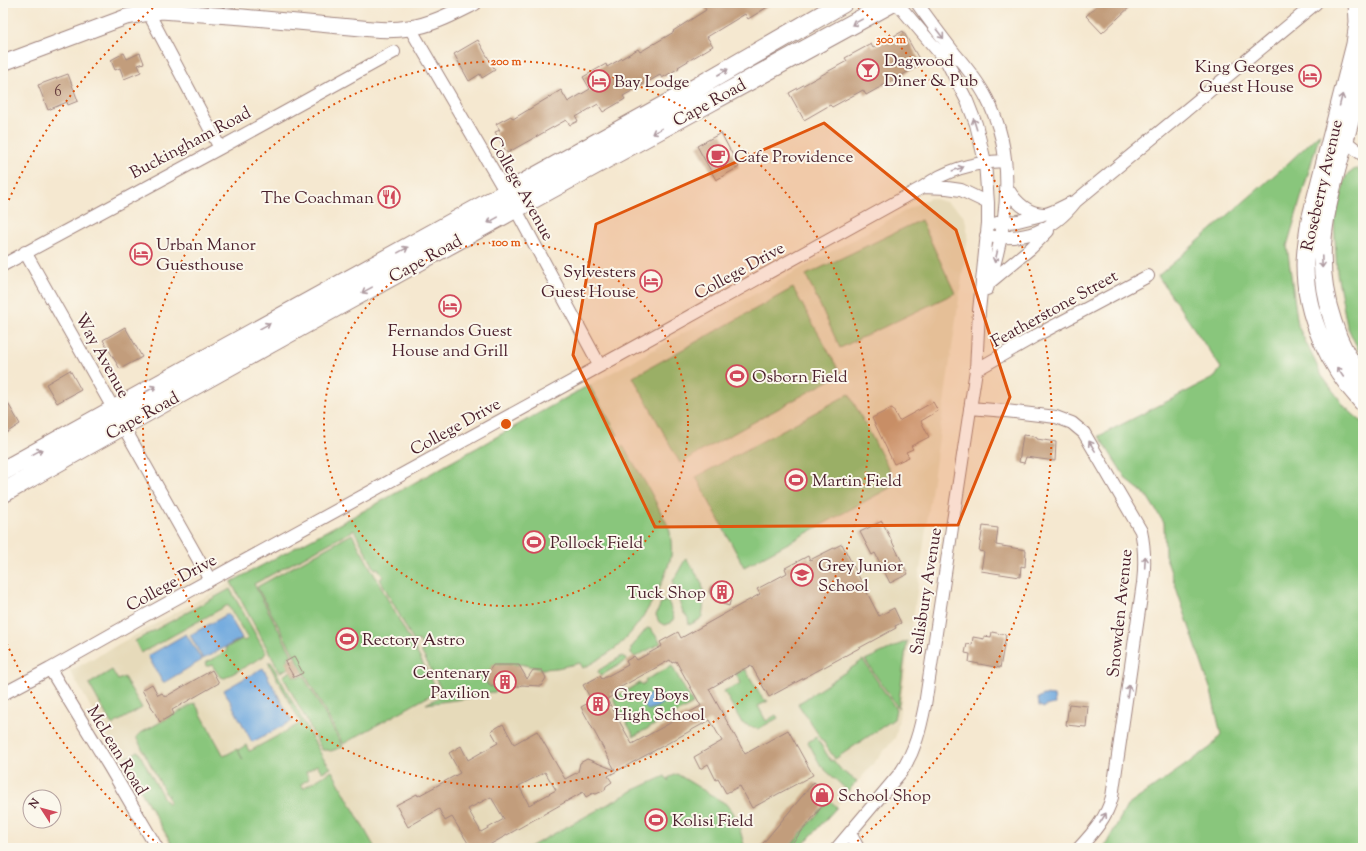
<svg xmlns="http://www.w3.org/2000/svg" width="1366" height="851" viewBox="0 0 1366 851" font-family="'Sorts Mill Goudy',serif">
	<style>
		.built { fill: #e6daba }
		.green { fill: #89c67c; stroke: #6a7254 }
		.water { fill: #6ea8de; stroke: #5c6484 }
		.building { fill: #c29d7c; fill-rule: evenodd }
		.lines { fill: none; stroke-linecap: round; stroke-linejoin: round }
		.minor-casing { stroke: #a0847e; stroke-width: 14 }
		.tertiary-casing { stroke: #a0847e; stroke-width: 17 }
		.secondary-casing { stroke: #a0847e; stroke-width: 19 }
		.primary-casing { stroke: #a0847e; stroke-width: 21 }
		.minor { stroke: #fff; stroke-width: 12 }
		.tertiary { stroke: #fff; stroke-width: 15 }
		.secondary { stroke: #fff; stroke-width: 17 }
		.primary { stroke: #fff; stroke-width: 19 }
		.oneway { stroke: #ae9aa0 }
		.marked { fill: #e0560e; fill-opacity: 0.2; stroke: #e0560e; stroke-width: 3; stroke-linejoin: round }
		.ring { fill: none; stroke: #e0560e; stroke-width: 2; stroke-dasharray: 2 4 }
		.labels { text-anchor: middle; stroke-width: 4; stroke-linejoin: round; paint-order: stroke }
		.number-label { font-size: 15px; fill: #683e3f }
		.poi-label { font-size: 17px; fill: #4a1f2b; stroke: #fbf7ec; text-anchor: start }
		.street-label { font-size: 17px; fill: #4a1f2b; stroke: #fbf7ec }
		.centre { fill: #e0560e; stroke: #fbf7ec; stroke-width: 2 }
		.ring-label { font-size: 12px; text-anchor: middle; font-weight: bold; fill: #e0560e; stroke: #fbf7ec; stroke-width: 4; stroke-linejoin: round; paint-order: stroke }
	</style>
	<rect width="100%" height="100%" fill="#fbf7ec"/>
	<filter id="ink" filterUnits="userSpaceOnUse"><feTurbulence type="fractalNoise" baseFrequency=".025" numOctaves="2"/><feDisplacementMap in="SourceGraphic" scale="8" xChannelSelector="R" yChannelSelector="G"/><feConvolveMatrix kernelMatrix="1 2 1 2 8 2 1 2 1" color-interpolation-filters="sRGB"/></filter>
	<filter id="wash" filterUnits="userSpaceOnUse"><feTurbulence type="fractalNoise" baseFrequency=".012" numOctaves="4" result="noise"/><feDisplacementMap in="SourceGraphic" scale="16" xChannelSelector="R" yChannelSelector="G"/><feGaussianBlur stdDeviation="0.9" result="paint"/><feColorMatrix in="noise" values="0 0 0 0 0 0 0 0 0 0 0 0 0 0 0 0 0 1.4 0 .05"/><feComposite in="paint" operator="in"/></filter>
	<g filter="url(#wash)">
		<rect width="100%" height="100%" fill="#f5e8d0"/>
		<!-- built -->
		<path class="built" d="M931,198L946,202L958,210L963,216L966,222L968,236L897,731L895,738L801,848H172L70,671L867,232L923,201Z"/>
		<!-- green -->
		<path class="green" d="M1320,133L1287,246L1298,326L1322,376L1345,407L1363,423V848H1104L1127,806L1211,747L1221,735L1211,691L1165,555L1164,523L1147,496L1127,480L1099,436L1215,377L1221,368L1158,276L1286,165Z
			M1355,169H1363V360L1347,326L1337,273L1334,221L1346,176Z
			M921,220L955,293L840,348L806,275Z
			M793,288L841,374L680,463L633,377Z
			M589,385L618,435L614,437L620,447L623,446C637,468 651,491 662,515C665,520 669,526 670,532C671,539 672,549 671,556C664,586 640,627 617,647C606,655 595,662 583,668L580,663L557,668L542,669L520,664L518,665H493V668H491L485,677L490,686H495L496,692L483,693L470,698L426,704L445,694L444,690L442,691L421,651L424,650L419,640L414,642L380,579L383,577L378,568L375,569L354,530L254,584L292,655L287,658L288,660L286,662L289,668L280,672L231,582L373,506Z
			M849,394L897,484L744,567L696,477Z
			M352,534L438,691L343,744L257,587Z
			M686,558L702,583L704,600L703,610L702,616L699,620L689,625L688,618L683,612L673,585V581Z
			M230,589L266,653L264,655V656L225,678L220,677L212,665L209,666H206L205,663L227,651L226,648L242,639L244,641L248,639L228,605L141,653L135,641Z
			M666,601L669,603L674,618L671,623L664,625L659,622L656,615L661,603Z
			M647,628L651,629L661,643L635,657L631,653V648Z
			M907,641L898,708L865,660Z
			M622,656L625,658L626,661L600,676L598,672L599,670Z
			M863,660L896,709L894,719L835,759L798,704Z
			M268,662H271L323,758L331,768L322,772L317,765L306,772L309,779L301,784L303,788L332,771L375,848H174L123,760L138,751L163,797L168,804L170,800L167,797L169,795L167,796L136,737L139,734L195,703L224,756L237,749L243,760L238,750L246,745L249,751H250L301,723Z
			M672,666L693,704L634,736L624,718V716H623L613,698L640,683L642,685L646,682L645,680Z
			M745,669L763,699L768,701L758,706L766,721L776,715L778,718L758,729L742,723L724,691L741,683L736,674Z
			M112,670L118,680L124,677L142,708L112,725L89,684Z
			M291,671L294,677L297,676L298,678L303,675L343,747L331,751L327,750H322L283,676Z
			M816,737L831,761L833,760L842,771L857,781L848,791L821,766L808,742Z
			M677,774L726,804L737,819L745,848H528L634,790L665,776L669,781L668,778Z
			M829,800L837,807L800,848H789Z"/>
		<!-- water -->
		<path class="water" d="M228,614L242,638L203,659L190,635Z
			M186,634L202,660L163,683L148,656Z
			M263,668L292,721L252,742L224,690Z
			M658,692L663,696L664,702L657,707L648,710L644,706V700L651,693Z
			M1044,695L1054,696L1055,704L1045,706L1044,708L1039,706L1038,698Z"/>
		<g id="blocks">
			<!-- building -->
			<path class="building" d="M702,3H774L748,19L745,14L707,37L713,46L678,67L679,68L662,78L660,75L623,96L625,99L603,112L598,104L576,117L578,121L570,125L566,120L507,153L495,132L500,130L496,124L511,116L513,119L561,90L568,102L590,89L583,77L606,64L607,67L638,49L640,52L674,32L673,31L706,10Z
				M1100,3H1134L1102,33L1086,16Z
				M903,31L922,64L866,95L863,90L832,107L830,105L804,120L789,93L847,61L845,58L871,44L873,48Z
				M478,40L495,70L482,78L480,74L469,81L454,54Z
				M124,53L127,59L140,53L144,63L138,65L141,72L124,79L120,68L115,70L111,60Z
				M68,74L78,101L68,105L67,102L48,110L38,85Z
				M721,133L739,167L716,180L697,146Z
				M125,327L142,357L120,369L103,340Z
				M70,370L81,390L57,403L46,384Z
				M3,395L20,424L3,435Z
				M933,402L938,411L921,421L929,437L911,446L913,449L906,452L909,457L894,464L872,418L892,408L899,421Z
				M1023,435L1033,436L1037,438V439L1056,442L1055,461L1026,457L1024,463L1019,462Z
				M882,521L908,574L890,583L875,553L872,555L860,532Z
				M983,526L998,528L996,545L1026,550L1025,567L1021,566L1020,577L981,571L984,552L979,551Z
				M842,544L879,616L894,608L901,623L895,626L896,628L769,697L751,665L709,689L745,754L788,730L813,775L752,808L740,786L726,793L718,779L716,780L708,764L700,769L694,757L722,741L710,720L608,776L612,782L606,786L605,790L596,794L593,793L586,797L583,792L484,848H471L452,817L445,821L439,809L408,827L396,805L417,794L418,796L460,773L449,753L461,746L468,760L498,743L491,731L503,724L514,744L537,731L565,779L578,772L580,763L587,759L615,770L581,707L592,701L583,685L600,676L602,679L628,665L626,661L634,656L637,660L662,646L660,642L678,632L681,638L760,594L757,589L787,573L785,568L808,556L810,560ZM670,660L672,663L676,661L701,706L632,744L607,699L612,696L610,693ZM545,772L556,790L529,805L519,786ZM491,797L504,819L481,832L468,809Z
				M719,582L728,585L732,593L729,606L715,601L709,592L711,587Z
				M992,632L1006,635L1000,668L969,662L970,654L965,653L967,644L972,645L973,637L984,639V636L991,637Z
				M294,657L303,673L294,677L285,662Z
				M493,665H519L527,679L533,670H542L546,678L541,686L521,685L520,686H515V688H495V686H490L485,677Z
				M212,670L219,683L172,710L174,714L160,722L142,690L152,684L158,695L162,693L165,697Z
				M1069,704L1088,706L1086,727L1066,725Z
				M814,782L831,796L824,804L788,848H759Z"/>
		</g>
	</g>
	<g filter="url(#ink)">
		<use href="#blocks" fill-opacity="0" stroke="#a0847e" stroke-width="1"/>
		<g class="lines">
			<!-- minor casing -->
			<g class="minor-casing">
				<path id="minor" d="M146,3L148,12L220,148
					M917,3C929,20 942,37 955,54C967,68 979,83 987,99C1018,158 1007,229 987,289
					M410,28L515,208L600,366
					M1340,137L1363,155
					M923,187L947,188L961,190L988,203
					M1007,188C1015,201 1027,214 1044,214C1051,214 1065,205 1073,202
					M997,223L1018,221L1042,215
					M986,236C1024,241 1052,232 1076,201L1316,3
					M25,252L210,580
					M3,265L220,148L394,52
					M989,283L1031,248L1048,231
					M976,370L1037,335L1148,276
					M970,408L1006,411L1056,417L1072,423L1084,433L1141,531C1145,549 1145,565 1143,583L1112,797C1107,817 1093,833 1079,848
					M50,669L109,766L157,848
					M3,694L50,669L144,616L600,366L923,187C947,169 975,162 1005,161
					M850,833L858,848
					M837,848L901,772C915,751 920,730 925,705L976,370L979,311L988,223V203L985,162L976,124L967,101L947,62L897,3"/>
			</g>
			<!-- tertiary casing -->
			<g class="tertiary-casing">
				<path id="tertiary" d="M3,63L126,17L161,11L243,17L372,29C384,30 397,30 409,28C432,25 454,13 474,3"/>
			</g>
			<!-- secondary casing -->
			<g class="secondary-casing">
				<path id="secondary" d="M1357,3L1358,22L1355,44L1310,220C1308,235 1305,250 1305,265C1305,316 1329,366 1363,403
					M1363,74C1356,100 1349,125 1342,151C1325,211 1312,260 1333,322C1339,342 1349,362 1363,378"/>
			</g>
			<!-- primary casing -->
			<g class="primary-casing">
				<path id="primary" d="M3,471L689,92L843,3
					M3,493C297,326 595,165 891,3"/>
			</g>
			<!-- minor -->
			<use href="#minor" class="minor"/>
			<!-- tertiary -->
			<use href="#tertiary" class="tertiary"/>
			<!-- secondary -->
			<use href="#secondary" class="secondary"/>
			<!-- primary -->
			<use href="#primary" class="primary"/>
		</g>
		<!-- one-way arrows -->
		<defs><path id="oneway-shaft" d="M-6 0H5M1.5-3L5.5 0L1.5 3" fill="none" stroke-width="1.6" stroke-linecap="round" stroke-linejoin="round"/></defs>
		<g class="oneway">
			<use href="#oneway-shaft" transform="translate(857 22) rotate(151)"/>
			<use href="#oneway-shaft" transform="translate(940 34) rotate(52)"/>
			<use href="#oneway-shaft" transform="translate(723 72) rotate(-30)"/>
			<use href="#oneway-shaft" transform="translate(1341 100) rotate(-76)"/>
			<use href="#oneway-shaft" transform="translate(975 124) rotate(-107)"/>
			<use href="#oneway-shaft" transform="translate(657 131) rotate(151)"/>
			<use href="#oneway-shaft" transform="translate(958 169) rotate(-18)"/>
			<use href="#oneway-shaft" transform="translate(493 220) rotate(151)"/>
			<use href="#oneway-shaft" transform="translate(403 250) rotate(-29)"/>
			<use href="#oneway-shaft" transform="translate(996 257) rotate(104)"/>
			<use href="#oneway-shaft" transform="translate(1322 262) rotate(88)"/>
			<use href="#oneway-shaft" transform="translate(367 290) rotate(151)"/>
			<use href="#oneway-shaft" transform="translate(265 326) rotate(-29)"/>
			<use href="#oneway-shaft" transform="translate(1340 372) rotate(-124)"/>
			<use href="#oneway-shaft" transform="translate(151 389) rotate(-29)"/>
			<use href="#oneway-shaft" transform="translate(1092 446) rotate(-122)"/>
			<use href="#oneway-shaft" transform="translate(37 452) rotate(-29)"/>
			<use href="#oneway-shaft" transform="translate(1145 562) rotate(-87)"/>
			<use href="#oneway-shaft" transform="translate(1128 691) rotate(-82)"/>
			<use href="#oneway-shaft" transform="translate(1103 818) rotate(-58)"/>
		</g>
	</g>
	<!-- marked area -->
	<path class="marked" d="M824,123L956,230L1010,397L958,525L655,527L573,355L596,224Z"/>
	<!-- distance rings -->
	<g class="ring">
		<circle cx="506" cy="424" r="182"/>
		<circle cx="506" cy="424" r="363"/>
		<path d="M163 848A545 545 0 0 1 4 637M4 211A545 545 0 0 1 159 3M853 3A545 545 0 0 1 849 848"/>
	</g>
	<!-- icons -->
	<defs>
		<g id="bar-ring" transform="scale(1.15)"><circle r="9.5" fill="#fbf7ec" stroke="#d1495b" stroke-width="1.5"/><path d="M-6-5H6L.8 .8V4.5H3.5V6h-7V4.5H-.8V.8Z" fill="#d1495b"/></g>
		<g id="hotel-ring" transform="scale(1.15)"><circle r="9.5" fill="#fbf7ec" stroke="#d1495b" stroke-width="1.5"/><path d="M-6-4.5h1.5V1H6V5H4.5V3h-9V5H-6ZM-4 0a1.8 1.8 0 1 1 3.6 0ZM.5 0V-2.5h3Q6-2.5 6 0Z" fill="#d1495b"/></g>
		<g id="cafe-ring" transform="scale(1.15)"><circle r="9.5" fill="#fbf7ec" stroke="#d1495b" stroke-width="1.5"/><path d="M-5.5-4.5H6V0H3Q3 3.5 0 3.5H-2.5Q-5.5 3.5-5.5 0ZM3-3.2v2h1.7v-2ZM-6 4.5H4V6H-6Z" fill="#d1495b"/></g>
		<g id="restaurant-ring" transform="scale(1.15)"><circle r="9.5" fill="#fbf7ec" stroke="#d1495b" stroke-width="1.5"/><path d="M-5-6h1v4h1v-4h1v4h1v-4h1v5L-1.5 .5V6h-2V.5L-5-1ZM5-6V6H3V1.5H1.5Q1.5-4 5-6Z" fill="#d1495b"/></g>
		<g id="stadium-ring" transform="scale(1.15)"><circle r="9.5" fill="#fbf7ec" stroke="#d1495b" stroke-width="1.5"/><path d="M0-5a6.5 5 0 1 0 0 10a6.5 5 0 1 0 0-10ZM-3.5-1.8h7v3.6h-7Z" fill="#d1495b"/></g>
		<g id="school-ring" transform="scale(1.15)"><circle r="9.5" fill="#fbf7ec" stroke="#d1495b" stroke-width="1.5"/><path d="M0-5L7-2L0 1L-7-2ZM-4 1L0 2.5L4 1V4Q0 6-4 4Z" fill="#d1495b"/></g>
		<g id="building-ring" transform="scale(1.15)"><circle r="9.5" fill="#fbf7ec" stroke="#d1495b" stroke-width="1.5"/><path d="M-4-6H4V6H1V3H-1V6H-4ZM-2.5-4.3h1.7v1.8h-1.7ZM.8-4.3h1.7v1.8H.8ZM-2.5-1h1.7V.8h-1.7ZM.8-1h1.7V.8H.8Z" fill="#d1495b"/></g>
		<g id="shop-ring" transform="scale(1.15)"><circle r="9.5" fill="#fbf7ec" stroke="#d1495b" stroke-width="1.5"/><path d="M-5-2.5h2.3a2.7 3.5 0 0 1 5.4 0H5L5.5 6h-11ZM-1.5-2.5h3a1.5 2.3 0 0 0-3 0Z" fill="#d1495b"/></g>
	</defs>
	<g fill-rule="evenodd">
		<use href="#bar-ring" x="868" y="70"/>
		<use href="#hotel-ring" x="1310" y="76"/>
		<use href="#hotel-ring" x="599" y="81"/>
		<use href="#cafe-ring" x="718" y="156"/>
		<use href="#restaurant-ring" x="389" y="197"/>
		<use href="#hotel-ring" x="141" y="254"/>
		<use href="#hotel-ring" x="651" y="281"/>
		<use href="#hotel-ring" x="450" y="306"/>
		<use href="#stadium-ring" x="737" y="376"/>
		<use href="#stadium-ring" x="796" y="480"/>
		<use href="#stadium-ring" x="534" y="542"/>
		<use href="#school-ring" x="802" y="575"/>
		<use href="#building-ring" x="722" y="592"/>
		<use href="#stadium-ring" x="347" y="639"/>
		<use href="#building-ring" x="505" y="682"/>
		<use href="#building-ring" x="598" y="704"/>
		<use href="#shop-ring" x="822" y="795"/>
		<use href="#stadium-ring" x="656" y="820"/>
	</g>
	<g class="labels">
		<!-- number labels -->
		<g class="number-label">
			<text x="58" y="96">6</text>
		</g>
		<!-- poi labels -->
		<g class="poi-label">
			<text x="884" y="66">Dagwood<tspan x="884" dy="20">Diner &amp; Pub</tspan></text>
			<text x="1294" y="72" text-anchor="end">King Georges<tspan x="1294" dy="20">Guest House</tspan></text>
			<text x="614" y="87">Bay Lodge</text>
			<text x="734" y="162">Cafe Providence</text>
			<text x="374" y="203" text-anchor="end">The Coachman</text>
			<text x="156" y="250">Urban Manor<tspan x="156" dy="20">Guesthouse</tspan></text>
			<text x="636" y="277" text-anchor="end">Sylvesters<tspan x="636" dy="20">Guest House</tspan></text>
			<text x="450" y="336" text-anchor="middle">Fernandos Guest<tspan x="450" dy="20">House and Grill</tspan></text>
			<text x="752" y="382">Osborn Field</text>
			<text x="812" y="486">Martin Field</text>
			<text x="550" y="548">Pollock Field</text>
			<text x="818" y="571">Grey Junior<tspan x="818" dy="20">School</tspan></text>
			<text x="706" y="598" text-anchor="end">Tuck Shop</text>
			<text x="362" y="645">Rectory Astro</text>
			<text x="490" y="678" text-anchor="end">Centenary<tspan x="490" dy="20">Pavilion</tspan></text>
			<text x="614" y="700">Grey Boys<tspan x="614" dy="20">High School</tspan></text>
			<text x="838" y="801">School Shop</text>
			<text x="672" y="826">Kolisi Field</text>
		</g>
		<!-- street labels -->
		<g class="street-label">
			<text transform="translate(709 102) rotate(-29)" y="6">Cape Road</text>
			<text transform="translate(190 142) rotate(-28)" y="6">Buckingham Road</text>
			<text transform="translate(1321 185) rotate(-77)" y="6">Roseberry Avenue</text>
			<text transform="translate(522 188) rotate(61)" y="6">College Avenue</text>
			<text transform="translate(425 258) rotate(-29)" y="6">Cape Road</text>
			<text transform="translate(739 270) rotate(-29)" y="6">College Drive</text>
			<text transform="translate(1054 308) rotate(-29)" y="6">Featherstone Street</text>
			<text transform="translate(103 355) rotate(61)" y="6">Way Avenue</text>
			<text transform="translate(142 415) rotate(-29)" y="6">Cape Road</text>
			<text transform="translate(455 426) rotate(-29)" y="6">College Drive</text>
			<text transform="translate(171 582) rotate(-29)" y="6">College Drive</text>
			<text transform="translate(925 591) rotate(-81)" y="6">Salisbury Avenue</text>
			<text transform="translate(1119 613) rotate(-84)" y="6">Snowden Avenue</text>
			<text transform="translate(118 750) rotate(59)" y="6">McLean Road</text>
		</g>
	</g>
	<circle cx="506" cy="424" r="6" class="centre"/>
	<g class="ring-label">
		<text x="891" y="43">300 m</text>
		<text x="506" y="65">200 m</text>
		<text x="506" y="246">100 m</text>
	</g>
	<!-- margin -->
	<rect width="1366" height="851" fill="none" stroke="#fbf7ec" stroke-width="16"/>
	<!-- north arrow -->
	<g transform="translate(42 809) rotate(306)"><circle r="19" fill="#fbf7ec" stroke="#b4a19f"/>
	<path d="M0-3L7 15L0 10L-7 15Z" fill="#d1495b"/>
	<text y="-6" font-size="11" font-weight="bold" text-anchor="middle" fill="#4a1f2b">N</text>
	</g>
</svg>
